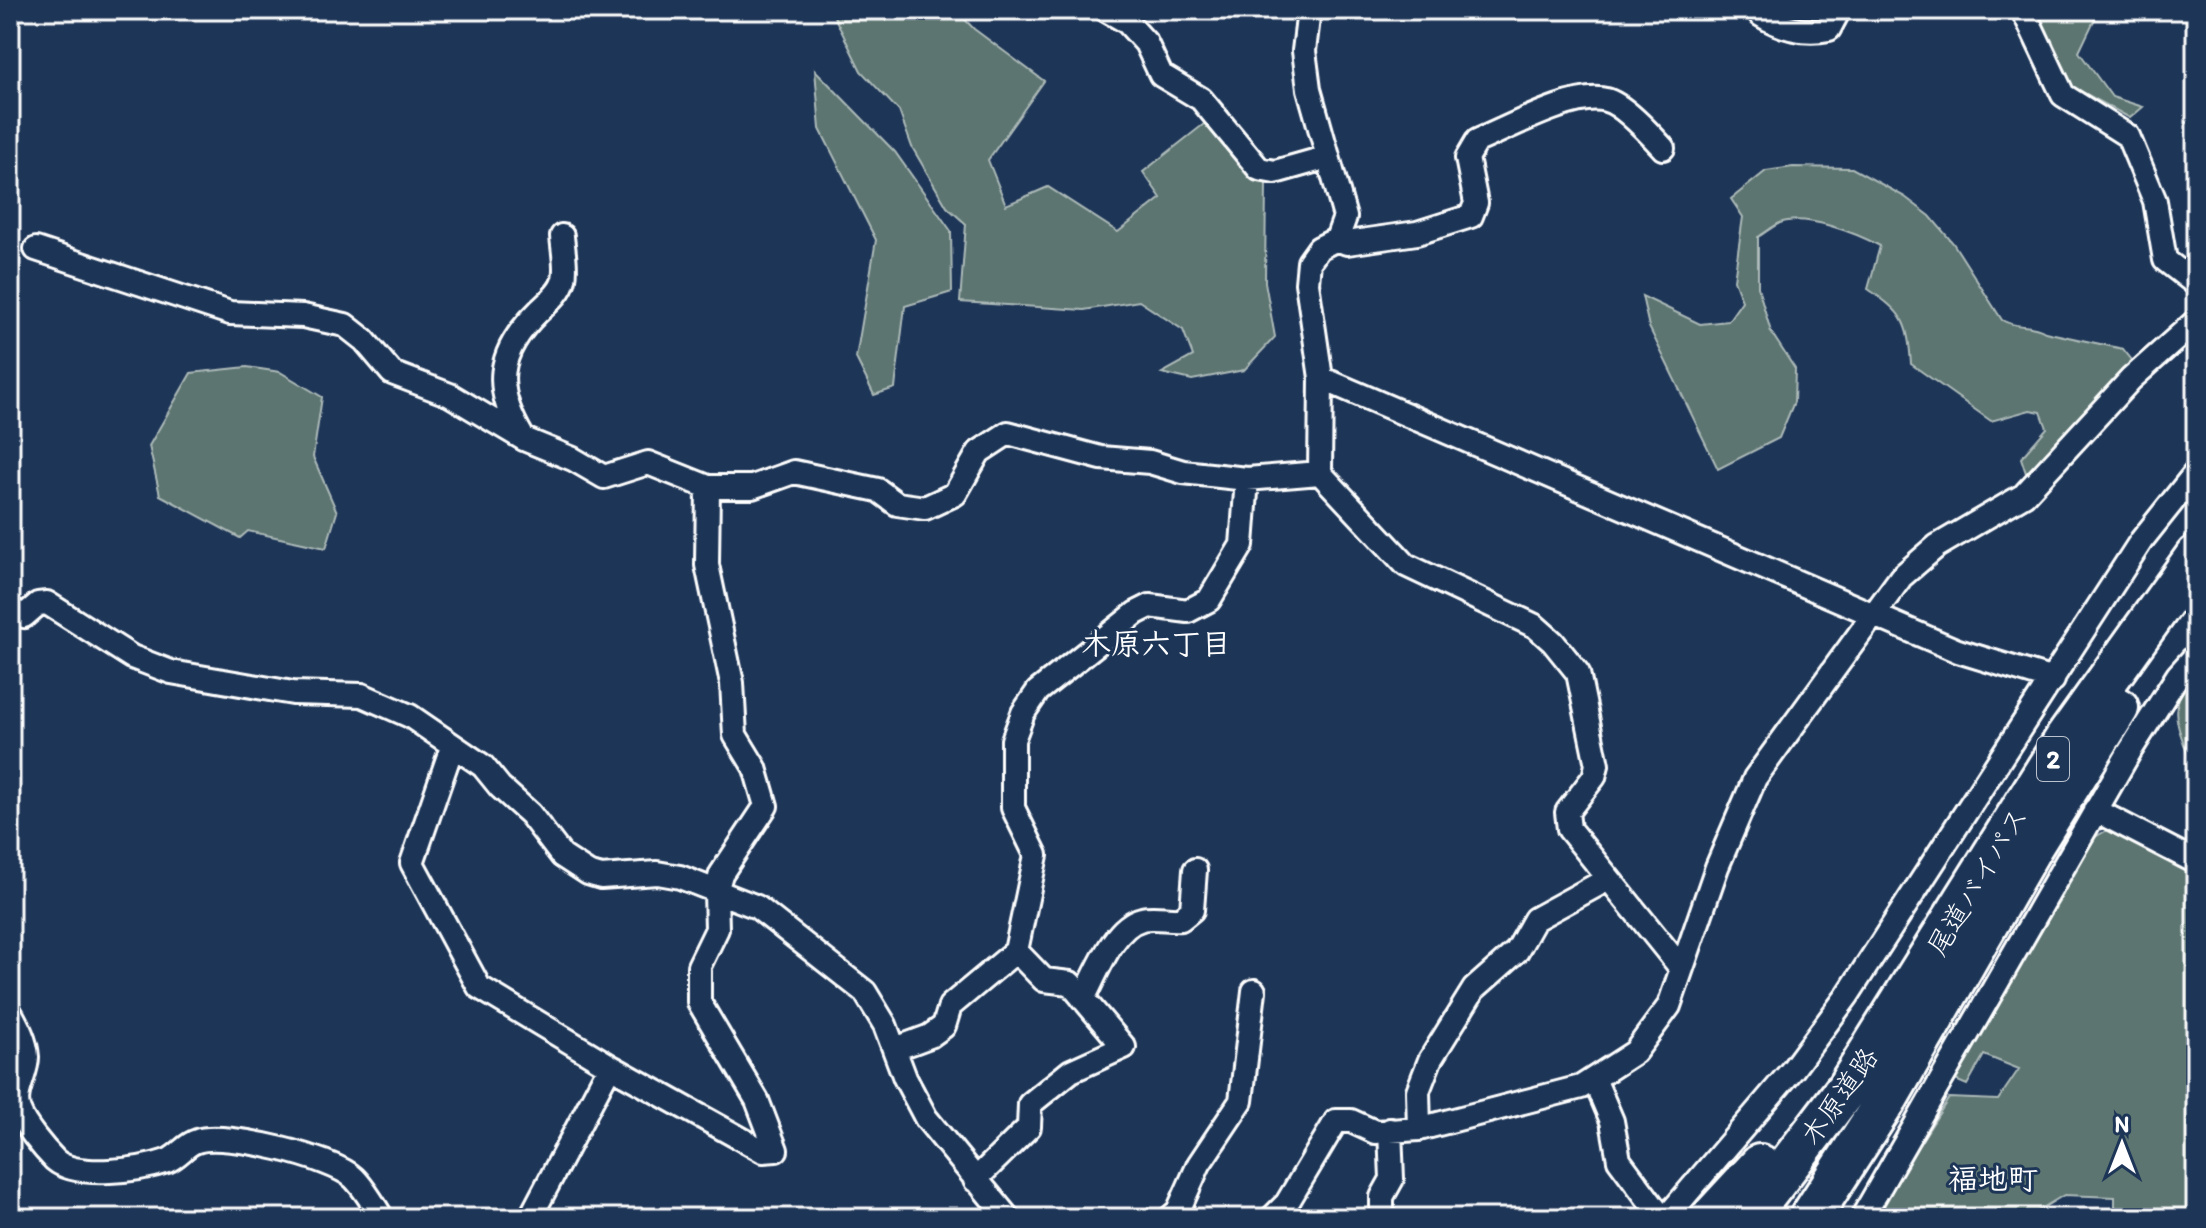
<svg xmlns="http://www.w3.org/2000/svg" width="2206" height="1228" viewBox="0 0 2206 1228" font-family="Itim,'Klee One',sans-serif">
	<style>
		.green { fill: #5b7471; stroke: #adbab8; stroke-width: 2 }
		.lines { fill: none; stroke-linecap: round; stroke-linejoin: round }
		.minor-casing { stroke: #fff; stroke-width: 28 }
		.motorway-casing { stroke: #fff; stroke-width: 46 }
		.minor { stroke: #1d3557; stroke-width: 22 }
		.motorway { stroke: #1d3557; stroke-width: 40 }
		.labels { text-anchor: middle; stroke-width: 6; stroke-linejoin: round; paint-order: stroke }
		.shield { fill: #1d3557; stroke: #bbc2cd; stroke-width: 2 }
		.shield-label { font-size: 26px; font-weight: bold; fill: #fff }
		.street-label { font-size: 28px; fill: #fff; stroke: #1d3557 }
		.neighbourhood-label { font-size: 30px; font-weight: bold; fill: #fff; stroke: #1d3557 }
	</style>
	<rect width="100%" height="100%" fill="#1d3557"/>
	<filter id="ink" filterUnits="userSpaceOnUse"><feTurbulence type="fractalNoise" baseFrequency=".0125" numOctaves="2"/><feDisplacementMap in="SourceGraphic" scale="16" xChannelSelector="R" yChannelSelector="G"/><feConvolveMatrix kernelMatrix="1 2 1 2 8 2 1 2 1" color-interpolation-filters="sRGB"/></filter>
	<g filter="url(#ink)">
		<!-- green -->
		<path class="green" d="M831,10H956L974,29L1044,81L988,160L1006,205L1048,187L1118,232L1161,198L1143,172L1209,120L1266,182L1265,282L1275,337L1244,370L1192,380L1162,373L1193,356L1183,330L1139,301L1084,310L960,302L966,224L947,207L912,147L899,111L861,71Z
			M2033,10H2099L2079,52L2112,97L2143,107L2130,118L2066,83Z
			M815,70L895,152L951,231L952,292L905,306L895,388L874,395L856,358L876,240L820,129Z
			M1793,167L1852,168L1905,197L1930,216L1953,243L2002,320C2016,329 2031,323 2045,332L2123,349L2135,364L2028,479L2021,458L2047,428L2041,412L2030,410L1991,421L1911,364C1908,321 1903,313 1868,289L1880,246C1858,234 1806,213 1780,223C1773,226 1765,233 1758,237V287L1771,332L1795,369L1794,402L1779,438L1718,469L1649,327L1642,296L1700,324L1728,321L1742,301L1734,280L1743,217L1731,199L1766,171Z
			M247,367L280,372L322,397L313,457L337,512L326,548L248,531L240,538L160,495L149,446L191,373Z
			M2196,672V757L2188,755C2174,717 2168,705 2196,672Z
			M2109,829L2196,868V1218H2115V1197L2064,1195L2026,1218H1872L1949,1098L1998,1100L2019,1069L1984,1055L1967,1085L1953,1079L2063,895L2085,843Z"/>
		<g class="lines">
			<!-- minor casing -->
			<g class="minor-casing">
				<path id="minor" d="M1106,10L1127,22L1146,43L1161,75L1201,99L1259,169L1275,172L1328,157
					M1309,10L1304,51L1309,89L1345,217L1337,239L1319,248L1309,262L1307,283L1321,378L1320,473L1406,565L1535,626L1553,642L1578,673L1597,765L1594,777L1567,812L1569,829L1681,968
					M1760,10L1761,15C1783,29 1804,34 1829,29L1839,10
					M2023,10L2063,95L2128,136L2155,201L2165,260L2196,284
					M1337,239L1347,243L1417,233L1471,216L1476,203L1467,158L1477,141C1507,129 1575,91 1606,100C1623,104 1651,135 1663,148
					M36,249L230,313L303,316L345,325L364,340L392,373L450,395L524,439L573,459L604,477L648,463L708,487H752L794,472L878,490L897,504L925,508L955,494L979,452L1008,433L1101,458L1150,462L1183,472L1247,479L1320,473
					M1321,378L1958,651L2053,680
					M523,438C493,388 496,353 538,312C547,303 561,293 564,279C567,267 563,249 562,236
					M10,609L24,616L38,604L47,603L132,657L171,672L293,693L362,695L410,716L483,766L500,787L530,814L562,856L588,873L601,877L657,873L680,877L757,907L865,992L885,1025L905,1078L926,1118L1008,1218
					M452,747L412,863L479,987L610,1066L763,1151L776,1150L757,1100L699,1002V966L717,929L716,892L721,874L766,806L755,768L735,735L732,683L707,565L708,487
					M2095,810L2196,862
					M1083,999C1096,975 1113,926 1142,919C1153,916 1169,920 1181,919L1192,910L1195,870
					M10,1012C18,1026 26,1041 27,1057C27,1075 12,1093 19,1111C24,1125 44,1149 55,1160C77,1179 141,1170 167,1161C179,1156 186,1144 197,1141C225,1131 334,1158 354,1178C365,1189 374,1205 382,1218
					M895,1049L930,1036L944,1026L950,1006L1016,951L1036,855L1013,808V740L1023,713L1038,691L1136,613L1150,606L1188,611L1209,600L1242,545L1247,479
					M1595,1081L1612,1121L1619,1160L1662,1218
					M1419,1129L1418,1091L1430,1060L1474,989L1517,951L1535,919L1608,879
					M975,1180L1029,1127L1030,1104L1071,1071L1124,1047L1070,983L1044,980L1016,951
					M530,1218L610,1066
					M1170,1218L1178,1211L1199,1164L1241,1101L1254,991
					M1272,1218L1287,1203L1336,1121H1351L1375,1132L1419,1129L1581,1087L1635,1052L1669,1006L1717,867L1755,778L1901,577L1937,546L2024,495L2131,379L2196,321
					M1382,1218V1197L1392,1179L1390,1130
					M1666,1218L1793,1069L1847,996L2141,541L2196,472
					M1862,1218L2130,751L2178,675L2196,655"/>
			</g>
			<!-- motorway casing -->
			<g class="motorway-casing">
				<path id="motorway" d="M1711,1218L1760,1165
					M1748,1218L1847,1088L2066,738L2196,556
					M1810,1218L1888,1097L2031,848L2118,708"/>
			</g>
			<!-- minor -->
			<use href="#minor" class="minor"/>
			<!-- motorway -->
			<use href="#motorway" class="motorway"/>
		</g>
	</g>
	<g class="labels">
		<!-- shield labels -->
		<rect class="shield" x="2037" y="737" width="32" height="44" rx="6"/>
		<g class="shield-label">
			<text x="2053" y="768">2</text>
		</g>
		<!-- street labels -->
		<g class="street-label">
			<text transform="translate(1977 881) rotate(-59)" y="10">尾道バイパス</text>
			<text transform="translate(1839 1096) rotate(-55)" y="10">木原道路</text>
		</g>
		<!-- neighbourhood labels -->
		<g class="neighbourhood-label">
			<text x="1156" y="654">木原六丁目</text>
			<text x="1993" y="1189">福地町</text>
		</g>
	</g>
	<!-- margin -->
	<rect width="2206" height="1228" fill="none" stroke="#1d3557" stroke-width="40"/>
	<rect x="20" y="20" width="2166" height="1188" fill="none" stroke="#fff" stroke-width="3" filter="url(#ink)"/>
	<!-- north arrow -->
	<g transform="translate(2122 1144)" stroke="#1d3557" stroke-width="6" paint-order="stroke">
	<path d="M0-6L14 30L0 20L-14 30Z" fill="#ffffff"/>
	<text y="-12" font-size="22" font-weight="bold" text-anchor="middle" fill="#ffffff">N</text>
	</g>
</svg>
